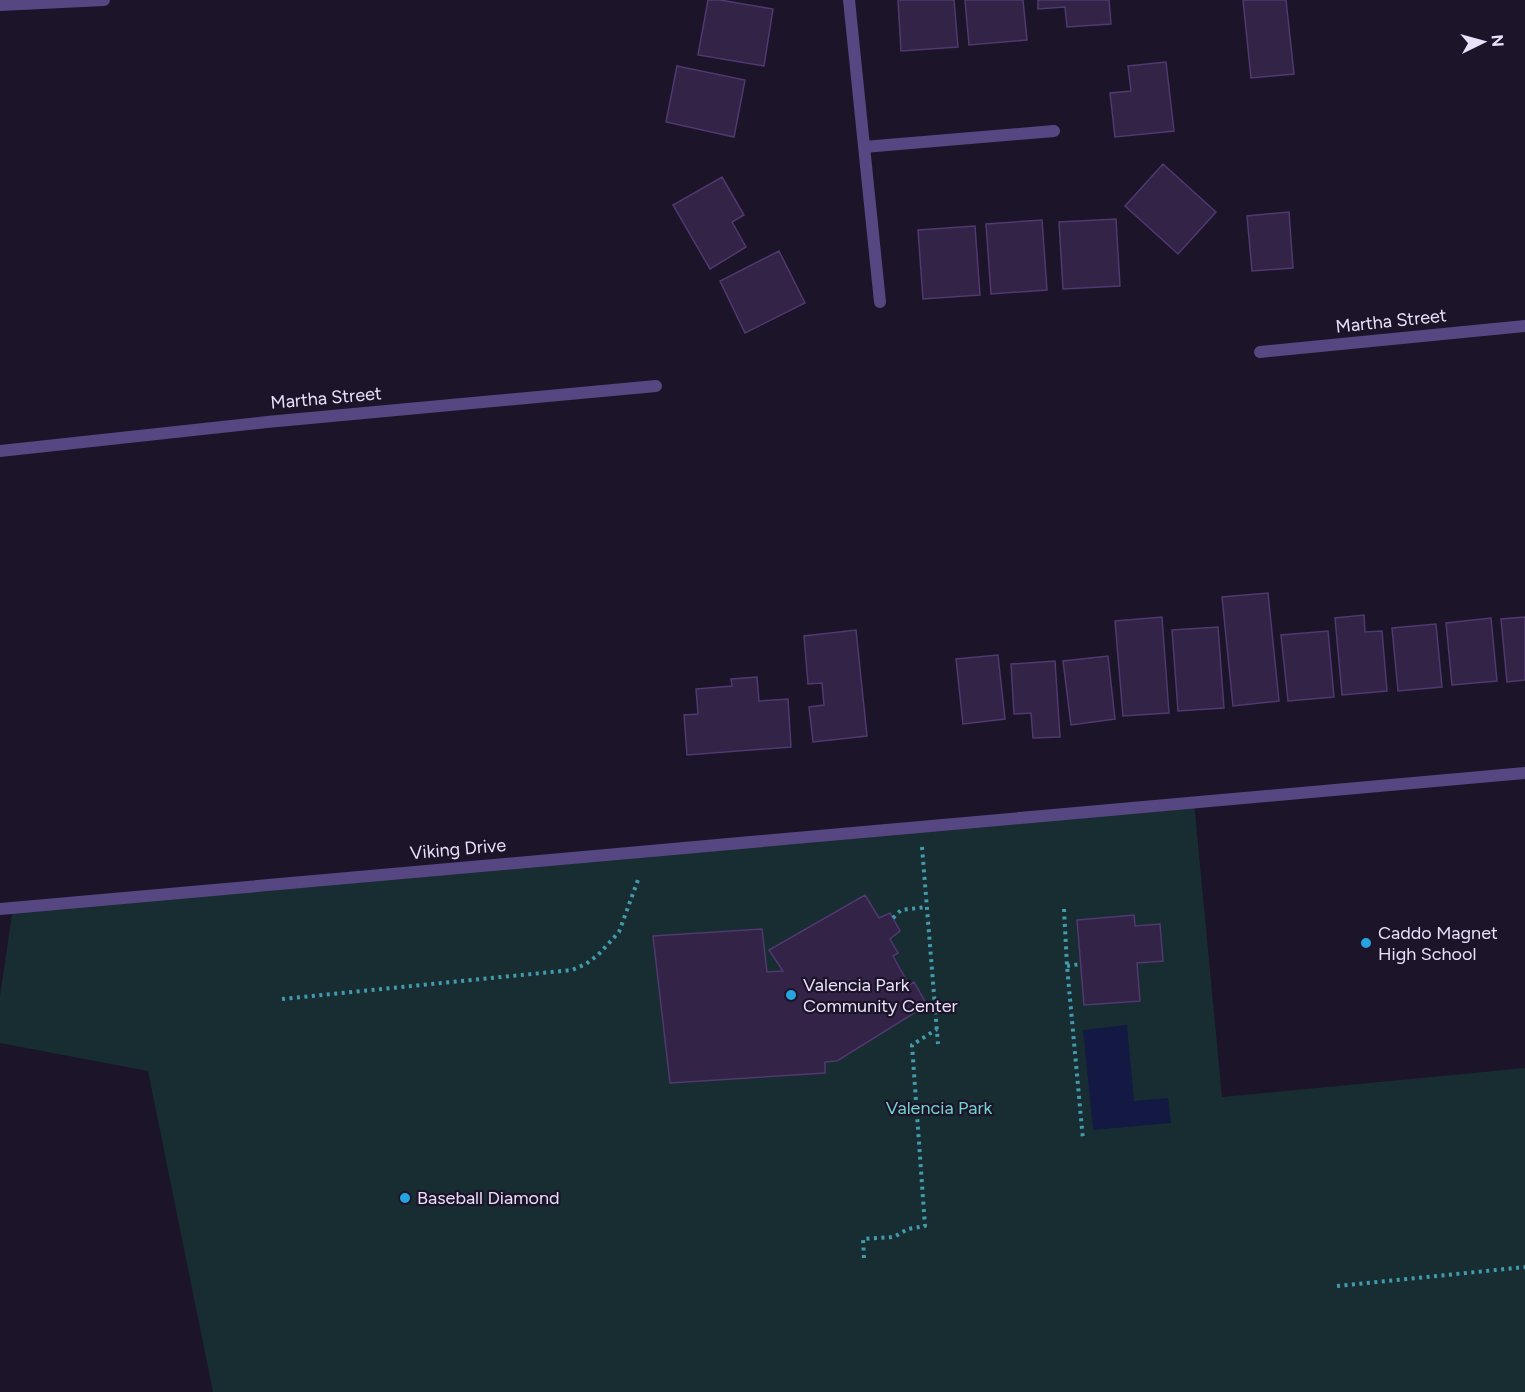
<svg xmlns="http://www.w3.org/2000/svg" width="1525" height="1392" viewBox="0 0 1525 1392" font-family="Figtree,sans-serif">
	<style>
		.green { fill: #182d32 }
		.water { fill: #131943 }
		.building { fill: #322347; stroke: #503870; stroke-width: 1.5 }
		.lines { fill: none; stroke-linecap: round; stroke-linejoin: round }
		.path { stroke: #429bad; stroke-width: 4; stroke-dasharray: 3 4.5; stroke-linecap: butt }
		.lane { stroke: #564681; stroke-width: 12 }
		.street { stroke: #564681; stroke-width: 12 }
		.poi-dot { fill: #26a3e1; stroke: #1c1428; stroke-width: 2 }
		.labels { text-anchor: middle; stroke-width: 4.5; stroke-linejoin: round; paint-order: stroke }
		.street-label { font-size: 18px; fill: #e9e0fb; stroke: #1c1428 }
		.poi-label { font-size: 18px; fill: #e9e0fb; stroke: #1c1428; text-anchor: start }
		.park-label { font-size: 18px; fill: #74d2d0; stroke: #1c1428 }
	</style>
	<rect width="100%" height="100%" fill="#1c1428"/>
	<!-- green -->
	<path class="green" d="M1194,802L1222,1097L1525,1068V1392H213L148,1071L0,1043V996L13,908Z"/>
	<!-- water -->
	<path class="water" d="M1127,1025L1134,1101L1168,1098L1171,1123L1093,1130L1083,1030Z"/>
	<!-- building -->
	<path class="building" d="M708,0H720L773,9L764,66L698,55Z
		M898,0H954L958,47L901,51Z
		M965,0H1023L1027,40L969,45Z
		M1038,0H1109L1111,24L1067,27L1065,7L1038,9Z
		M1243,0H1286L1294,74L1251,78Z
		M1166,62L1174,131L1115,137L1110,93L1131,91L1128,66Z
		M677,66L745,80L734,137L666,122Z
		M1163,164L1216,212L1178,254L1125,206Z
		M722,177L744,215L732,222L746,247L710,269L673,205Z
		M1289,212L1293,268L1252,271L1247,216Z
		M1116,219L1120,286L1063,289L1059,222Z
		M1042,220L1047,290L991,294L986,224Z
		M975,226L980,295L923,299L918,230Z
		M779,251L805,303L745,333L720,281Z
		M1268,593L1279,701L1233,706L1222,597Z
		M1364,615L1365,632L1382,631L1387,691L1342,695L1335,618Z
		M1162,617L1169,713L1123,716L1115,621Z
		M1525,617V680L1507,682L1501,619Z
		M1491,618L1497,681L1452,685L1446,623Z
		M1436,624L1442,687L1398,691L1392,628Z
		M1218,627L1224,708L1178,711L1172,630Z
		M856,630L867,736L813,742L809,707L824,705L822,683L808,684L804,636Z
		M1328,631L1334,697L1288,701L1281,635Z
		M998,655L1005,719L963,724L956,659Z
		M1108,656L1115,719L1071,725L1063,661Z
		M1055,661L1060,737L1033,738L1031,713L1014,714L1011,664Z
		M757,677L759,701L788,699L791,747L687,755L684,715L698,714L696,689L732,686L731,679Z
		M865,895L879,918L890,913L900,931L890,939L898,953L893,956L909,985L914,982L927,1005L837,1061L825,1062V1073L670,1083L653,936L762,929L767,972L783,971L769,950Z
		M1134,915L1135,926L1160,924L1163,961L1137,963L1140,1001L1084,1005L1077,920Z"/>
	<g class="lines">
		<!-- path -->
		<path class="path" d="M922,847L938,1044
			M1064,909L1067,966L1083,1140
			M893,918L901,910L927,907
			M1067,966L1080,964
			M282,999L572,970L586,964L598,955L619,932L639,877
			M864,1258L863,1239L894,1237L908,1229L925,1226L912,1045L937,1029
			M1337,1286L1525,1267"/>
		<!-- lane -->
		<path class="lane" d="M849,0L880,302
			M864,147L1054,131"/>
		<!-- street -->
		<path class="street" d="M0,5L104,0
			M1260,352L1525,326
			M0,451L267,422L656,386
			M0,909L1525,773"/>
	</g>
	<!-- markers -->
	<g class="poi-dot">
		<circle cx="1366" cy="943" r="6"/>
		<circle cx="791" cy="995" r="6"/>
		<circle cx="405" cy="1198" r="6"/>
	</g>
	<g class="labels">
		<!-- street labels -->
		<g class="street-label">
			<text transform="translate(1391 321) rotate(-6)" y="6">Martha Street</text>
			<text transform="translate(326 398) rotate(-5)" y="6">Martha Street</text>
			<text transform="translate(458 849) rotate(-5)" y="6">Viking Drive</text>
		</g>
		<!-- poi labels -->
		<g class="poi-label">
			<text x="1378" y="939">Caddo Magnet<tspan x="1378" dy="21">High School</tspan></text>
			<text x="803" y="991">Valencia Park<tspan x="803" dy="21">Community Center</tspan></text>
			<text x="417" y="1204">Baseball Diamond</text>
		</g>
		<!-- park labels -->
		<g class="park-label">
			<text x="939" y="1114">Valencia Park</text>
		</g>
	</g>
	<!-- north arrow -->
	<g transform="translate(1483 42) rotate(85)" stroke="#1c1428" stroke-width="4.5" paint-order="stroke">
	<path d="M0-4.5L10 22L0 15L-10 22Z" fill="#e9e0fb"/>
	<text y="-9" font-size="16" font-weight="bold" text-anchor="middle" fill="#e9e0fb">N</text>
	</g>
</svg>
